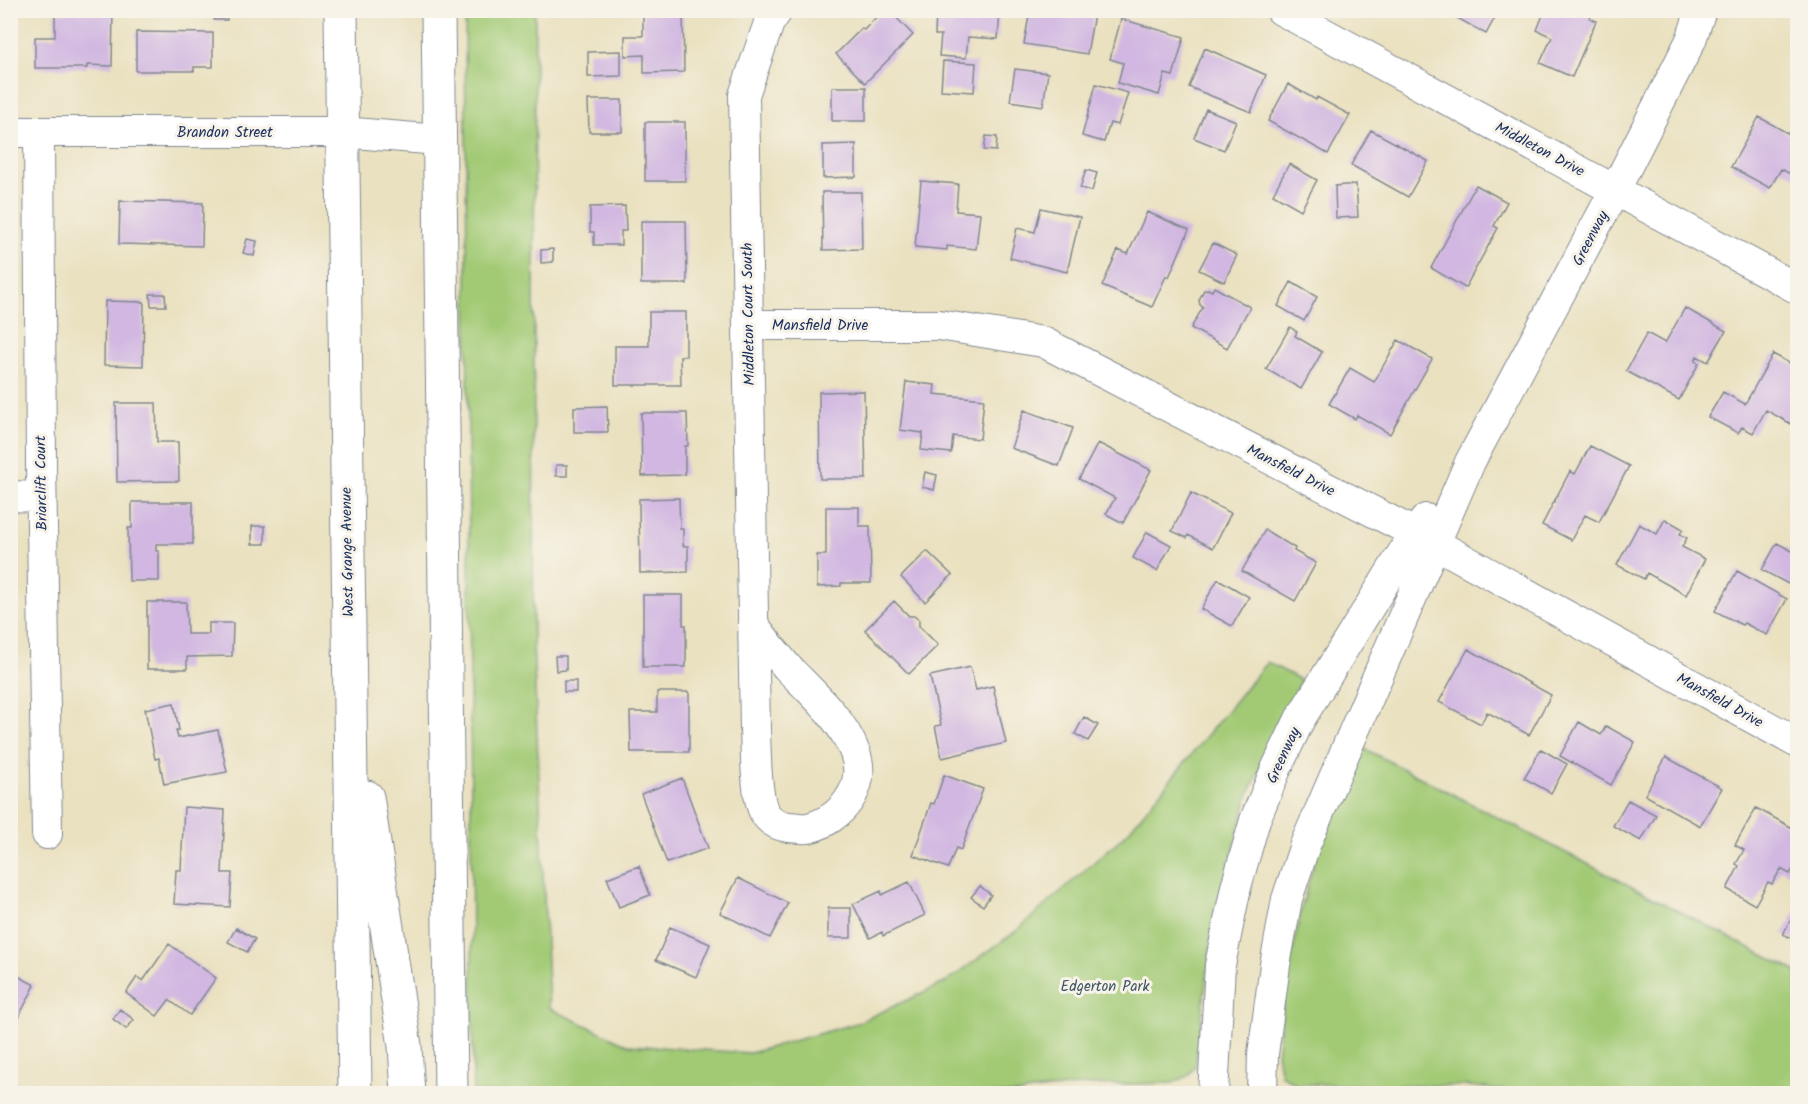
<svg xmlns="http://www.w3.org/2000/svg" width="1808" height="1104" viewBox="0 0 1808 1104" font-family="Kalam,sans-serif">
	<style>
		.green { fill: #a2ca75; stroke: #5e7c6a; stroke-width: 1.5 }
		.building { fill: #d1b7e1 }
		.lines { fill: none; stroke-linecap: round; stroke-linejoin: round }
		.minor-casing { stroke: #82888f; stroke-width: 32 }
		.tertiary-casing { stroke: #82888f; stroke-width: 35 }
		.minor { stroke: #fff; stroke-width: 30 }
		.tertiary { stroke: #fff; stroke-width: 33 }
		.labels { text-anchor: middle; stroke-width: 6; stroke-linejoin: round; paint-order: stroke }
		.street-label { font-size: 15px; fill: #1b2f5e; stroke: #f7f3e8 }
		.park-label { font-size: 15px; fill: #3d5664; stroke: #f7f3e8 }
	</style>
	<rect width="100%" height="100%" fill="#f7f3e8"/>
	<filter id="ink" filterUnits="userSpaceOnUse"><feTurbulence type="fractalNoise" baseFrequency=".0167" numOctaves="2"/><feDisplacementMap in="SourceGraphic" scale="12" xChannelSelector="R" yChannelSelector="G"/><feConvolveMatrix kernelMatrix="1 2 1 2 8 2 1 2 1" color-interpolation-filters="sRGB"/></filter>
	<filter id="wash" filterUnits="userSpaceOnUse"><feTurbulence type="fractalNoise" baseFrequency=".008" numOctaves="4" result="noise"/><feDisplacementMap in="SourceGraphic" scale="24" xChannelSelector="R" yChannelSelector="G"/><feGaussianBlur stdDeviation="1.35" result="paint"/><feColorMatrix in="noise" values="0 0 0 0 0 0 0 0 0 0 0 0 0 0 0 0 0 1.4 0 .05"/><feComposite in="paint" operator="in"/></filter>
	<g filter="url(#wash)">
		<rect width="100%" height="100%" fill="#eae1c0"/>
		<!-- green -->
		<path class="green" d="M465,11H535L533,643L549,1008L628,1045L750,1053L857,1023L946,982L1016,931L1127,833L1267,662L1301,680L1248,796L1214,922L1195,1067L1188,1076L1172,1083L1089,1085L1031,1091L1018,1094L473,1093Z
			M1365,749L1797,972V1093L1532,1094L1469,1086L1296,1084L1281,1075L1277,1055L1284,996L1301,910L1318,848Z"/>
		<g id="blocks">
			<!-- building -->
			<path class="building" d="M71,10H113L112,66L87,65V68H35V37H55V13H71Z
				M215,10H227V20H214Z
				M643,10H683L684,72L644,73V55L625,56V36H643Z
				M883,10H889L913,35L865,83L836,54L862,28L864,30Z
				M936,10H1000L998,39L968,37L966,58L939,56L941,35H935Z
				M1030,10H1070L1094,14L1087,54L1024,44Z
				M1443,10H1499L1486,34Z
				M1545,10H1593L1590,18L1596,21L1572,77L1540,63L1552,37L1537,30Z
				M1121,19L1184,37L1173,76L1165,74L1159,95L1118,83L1123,63L1110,59Z
				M136,32L213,33V67H194V71H136Z
				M1205,48L1266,75L1251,112L1189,87Z
				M621,51V76L588,77V52Z
				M943,61L976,63L974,92L941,90Z
				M1015,69L1048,73L1043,106L1010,101Z
				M1096,84L1128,93L1118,125L1110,123L1104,142L1082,136Z
				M1288,84L1316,100L1317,97L1350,115L1328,154L1268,121Z
				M832,87H866V121H832Z
				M588,100H622V132H589Z
				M1206,109L1236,121L1224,150L1194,138Z
				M1759,117L1798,139V178L1781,169L1770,188L1731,167Z
				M645,122H685V181H645Z
				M1371,130L1428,161L1408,197L1351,165Z
				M986,136L997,137L996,151L984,150Z
				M856,144V177L823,178V145Z
				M1289,164L1317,180L1301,210L1273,194Z
				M1086,170L1097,173L1092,191L1080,188Z
				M921,181L958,184L956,211L980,213L976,249L947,246V250L915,247Z
				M1356,184L1358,217L1336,218L1335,186Z
				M1476,185L1507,202L1494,226L1498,228L1465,288L1431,268Z
				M822,192H861L862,249L823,250Z
				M120,201L203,203L202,246L119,244Z
				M625,206L626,231H621V245H594V232H590V207Z
				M1041,208L1080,217L1067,272L1010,258L1017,228L1035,232Z
				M1147,212L1189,230L1169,277L1166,276L1152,307L1102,286L1118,250L1128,254Z
				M641,221H686L687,284H641Z
				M247,239L257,241L254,256L243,253Z
				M1213,243L1237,255L1224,282L1199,270Z
				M553,249V262L541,263V250Z
				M1291,282L1317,297L1304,321L1278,306Z
				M1214,287L1250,307L1227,348L1191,328L1203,307L1200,305L1199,300L1204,290L1208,289L1212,291Z
				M150,294H165L166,306H151Z
				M105,301L144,302L143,366L104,365Z
				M1685,308L1726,331L1708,362L1697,356L1695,361L1699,363L1679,400L1626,371L1647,333L1665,343Z
				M649,312H686V356H680L681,385H615V346H649Z
				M1290,327L1297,332L1295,336L1322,352L1301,389L1266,369Z
				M1398,340L1432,359L1390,434L1357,415L1355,419L1329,404L1350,368L1374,382Z
				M1773,354L1798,368V418L1793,425L1766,410L1753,433L1742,427L1738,433L1708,417L1723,392L1745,404Z
				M906,382L935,385L934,394L984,399L980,439L953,436L951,453L921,450L923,433L900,430Z
				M864,391L866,479H820L819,392Z
				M116,403H156L157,442H178L179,481L117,482Z
				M607,406L608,432H574V407Z
				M1024,410L1073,428L1059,466L1011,448Z
				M641,413H687L688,446H685V475L642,476Z
				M1098,443L1151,470L1123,523L1106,514L1115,498L1079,479Z
				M1590,446L1629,466L1599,522L1585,515L1571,540L1542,525L1570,471L1575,474Z
				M556,465H567V476H556Z
				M925,472L937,475L934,490L922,487Z
				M1191,493L1231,513L1213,548L1188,535L1187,538L1172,531Z
				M679,498L680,529H683V546H688V572L640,573L639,499Z
				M132,502H193V544H156V551H159V581H129L128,528H132Z
				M826,507H859V526H870L871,583H841V586L817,587V555H826Z
				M1665,519L1683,529L1680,534L1687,538L1682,547L1705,559L1686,595L1647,573L1644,579L1617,565L1639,524L1657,534Z
				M252,526H265V544H252Z
				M1265,530L1295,548L1294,551L1316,563L1295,601L1242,571Z
				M1147,532L1171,545L1157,571L1133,558Z
				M1777,543L1798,554V577L1792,586L1762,570Z
				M927,551L952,575L925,602L901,577Z
				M1737,571L1787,599L1767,635L1744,623L1742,625L1715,611Z
				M1218,579L1249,597L1232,626L1201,609Z
				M643,595H683V625H686V667H643Z
				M894,601L909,616H914L919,620V626L938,645L909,674L865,630Z
				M147,602H186L187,634H209V623H233L232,656L187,657V669H147Z
				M1468,649L1551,695L1529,735L1487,712L1481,724L1439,702Z
				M555,656H566V670L556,671Z
				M970,667L976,690L993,686L1006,743L942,758L935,726L941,725L930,676Z
				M564,681H576V692H564Z
				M657,692H689V752H631L630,712H657Z
				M174,703L179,730H176L178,738L218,730L227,772L164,784L159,758L155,759L145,709Z
				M1084,717L1098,725L1088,741L1075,734Z
				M1579,722L1601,735L1606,726L1635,742L1611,785L1560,756Z
				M1541,749L1567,764L1551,793L1524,778Z
				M1666,757L1722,788L1700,826L1645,795Z
				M944,775L983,789L961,850L956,848L948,868L913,855L931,803L934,804Z
				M682,778L708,848L667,863L641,794Z
				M1628,800L1656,815L1641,841L1613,826Z
				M184,807L225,810L222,873H232L230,907L174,904L176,870H181Z
				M1756,808L1798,831V862L1790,874L1781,869L1772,884L1768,882L1755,905L1727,889L1739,866L1736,864L1744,850L1735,845Z
				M639,866L650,895L619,907L607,878Z
				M738,878L788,903L770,938L720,913Z
				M909,882L925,915L883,936L882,932L870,938L853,904L881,891L882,895Z
				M980,886L991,895L983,906L971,897Z
				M1798,907V942L1783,934Z
				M828,908H851V938H828Z
				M670,927L710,944L696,977L656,960Z
				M236,928L255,939L247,952L228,942Z
				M169,944L216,978L190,1015L169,1000L157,1016L126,993L137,977L143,981Z
				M10,972L35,985L16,1022L10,1019Z
				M120,1009L134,1020L126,1029L113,1019Z"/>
		</g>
	</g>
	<g filter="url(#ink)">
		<use href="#blocks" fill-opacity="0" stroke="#82888f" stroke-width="1.5"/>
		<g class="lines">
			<!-- minor casing -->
			<g class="minor-casing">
				<path id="minor" d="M1281,10L1798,289
					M10,132H342L439,140
					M39,132L41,465L47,834
					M749,325H939L1043,342L1434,543L1798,743
					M10,496L41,497
					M753,624C764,639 775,653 787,667C812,693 842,718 855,753C868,787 841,820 808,828C802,829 795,827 789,827C780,826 772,823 766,815C755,800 756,749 755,729L744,95L769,23L778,10
					M1213,1094L1220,965L1236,887L1255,820L1276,769L1300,719L1415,533L1426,519
					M1262,1094L1263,1054L1275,965L1287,899L1305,845L1470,462L1615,190L1691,40L1701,10"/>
			</g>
			<!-- tertiary casing -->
			<g class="tertiary-casing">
				<path id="tertiary" d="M341,10L355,1094
					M438,10L451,1094
					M367,797L405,1046L408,1094"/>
			</g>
			<!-- minor -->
			<use href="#minor" class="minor"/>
			<!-- tertiary -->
			<use href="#tertiary" class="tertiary"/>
		</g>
	</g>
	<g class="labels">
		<!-- street labels -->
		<g class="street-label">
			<text x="225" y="137">Brandon Street</text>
			<text transform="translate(1540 149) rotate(28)" y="5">Middleton Drive</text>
			<text transform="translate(1590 238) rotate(-62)" y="5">Greenway</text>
			<text transform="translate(748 314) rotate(-91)" y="5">Middleton Court South</text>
			<text x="820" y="330">Mansfield Drive</text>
			<text transform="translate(1291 470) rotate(27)" y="5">Mansfield Drive</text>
			<text transform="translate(41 483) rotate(-91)" y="5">Briarclift Court</text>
			<text transform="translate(347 552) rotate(-91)" y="5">West Grange Avenue</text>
			<text transform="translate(1720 700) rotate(29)" y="5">Mansfield Drive</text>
			<text transform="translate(1283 755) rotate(-65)" y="5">Greenway</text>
		</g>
		<!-- park labels -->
		<g class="park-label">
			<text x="1105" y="991">Edgerton Park</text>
		</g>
	</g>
	<!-- margin -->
	<rect width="1808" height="1104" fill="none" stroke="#f7f3e8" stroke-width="36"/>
</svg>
